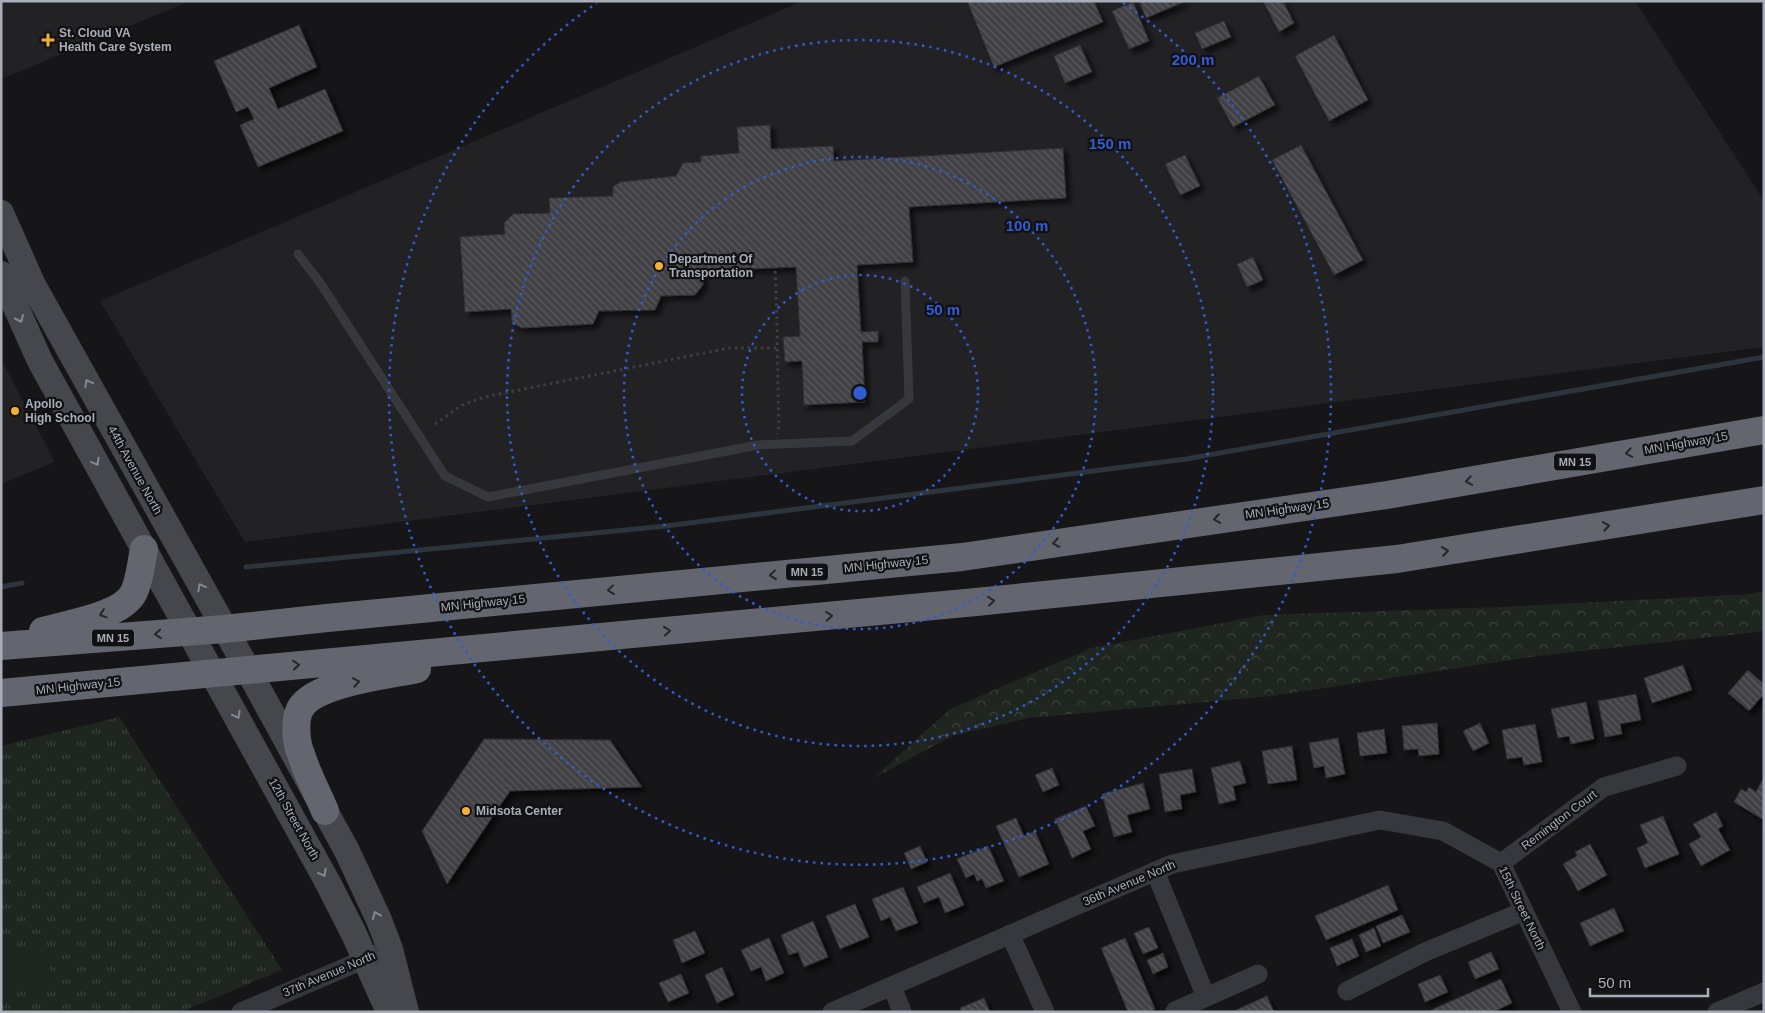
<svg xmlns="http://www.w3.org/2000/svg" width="1765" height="1013" viewBox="0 0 1765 1013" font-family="Helvetica,sans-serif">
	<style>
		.built { fill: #222225 }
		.grass { fill: url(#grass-tufts) }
		.forest { fill: url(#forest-crowns) }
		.garden { fill: #1e261f }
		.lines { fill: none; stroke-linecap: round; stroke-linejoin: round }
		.stream { stroke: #2c353c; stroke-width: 5 }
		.building { fill: url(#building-back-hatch); stroke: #303034; filter: url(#shadow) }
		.path { stroke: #3d3f44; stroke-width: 3; stroke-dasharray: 2.5 4; stroke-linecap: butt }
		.lane { stroke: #37383d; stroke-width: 9 }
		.street { stroke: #37383d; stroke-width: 19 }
		.secondary { stroke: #45474d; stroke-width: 26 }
		.highway { stroke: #63666e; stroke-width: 28 }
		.oneway { stroke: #858993 }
		.oneway2 { stroke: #26262a }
		.ring { fill: none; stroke: #325cd3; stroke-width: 2.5; stroke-dasharray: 2.5 5 }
		.poi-dot { fill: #f2b134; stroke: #111113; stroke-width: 2 }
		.labels { text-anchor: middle; stroke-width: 4.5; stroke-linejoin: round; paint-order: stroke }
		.shield { fill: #111113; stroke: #7b7e86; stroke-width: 1 }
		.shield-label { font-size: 11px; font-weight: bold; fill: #a8adb8 }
		.poi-label { font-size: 12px; font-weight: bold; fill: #a8adb8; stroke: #111113; text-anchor: start }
		.street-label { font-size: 12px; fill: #a8adb8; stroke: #111113 }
		.centre { fill: #325cd3; stroke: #111113; stroke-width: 2.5 }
		.ring-label { font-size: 15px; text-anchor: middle; font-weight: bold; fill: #325cd3; stroke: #111113; stroke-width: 4.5; stroke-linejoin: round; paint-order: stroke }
	</style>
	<defs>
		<pattern id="grass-tufts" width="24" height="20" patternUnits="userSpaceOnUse" patternTransform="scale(1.25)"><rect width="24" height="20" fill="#1e261f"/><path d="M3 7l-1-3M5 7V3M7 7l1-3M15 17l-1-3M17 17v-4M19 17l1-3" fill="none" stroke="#3c433d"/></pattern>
		<pattern id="forest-crowns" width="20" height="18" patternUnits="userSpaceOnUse" patternTransform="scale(1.25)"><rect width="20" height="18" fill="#1e261f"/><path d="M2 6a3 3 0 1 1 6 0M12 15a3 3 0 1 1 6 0" fill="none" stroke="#3c433d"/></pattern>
		<pattern id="building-back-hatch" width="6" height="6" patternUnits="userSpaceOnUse" patternTransform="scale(1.25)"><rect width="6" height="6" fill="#404145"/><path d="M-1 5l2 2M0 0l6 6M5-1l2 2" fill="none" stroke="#595a5e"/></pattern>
		<filter id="shadow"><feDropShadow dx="4.5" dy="4.5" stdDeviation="2.5" flood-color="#0009"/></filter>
	</defs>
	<rect width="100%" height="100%" fill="#161618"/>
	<!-- built -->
	<path class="built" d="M1,1H190L1,79Z
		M803,1H1635L1764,201V347L245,542L100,301Z
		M1,359L55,462L1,484Z"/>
	<!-- grass -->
	<path class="grass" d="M119,717L282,970L181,1012H1V746Z"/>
	<!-- forest -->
	<path class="forest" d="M1764,591V630L1757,632L1537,656L1272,696L1029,718L952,736L874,778L950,709L1091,648L1264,615L1502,607L1751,594Z"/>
	<!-- garden -->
	<path class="garden" d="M39,940L54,978L1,999V955Z"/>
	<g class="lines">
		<!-- stream -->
		<path class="stream" d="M246,567L666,526L1186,459L1764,357
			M1,587L22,583"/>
	</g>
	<!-- building -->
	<path class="building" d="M967,1H1094L1103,22L994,67Z
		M1139,1H1186L1146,18Z
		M1263,1H1283L1294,23L1279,32Z
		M1133,2L1149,41L1129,49L1112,11Z
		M1224,21L1231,37L1202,49L1195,33Z
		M299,25L317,67L269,88L278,109L325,89L343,131L258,167L240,125L254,119L248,107L236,112L214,61Z
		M1334,35L1368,100L1329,121L1295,56Z
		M1080,45L1092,72L1065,83L1054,56Z
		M1259,76L1275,105L1233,127L1217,98Z
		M770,125L771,149L833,146L834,161L1063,148L1066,198L909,207L913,262L857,265L861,332L878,331V342H862L865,402L804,405L802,361L785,362L783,337L800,336L796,267L702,271L703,285L695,295L661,296L655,310L599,311L593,324L522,328L512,323L511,309L465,312L460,237L505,234L504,223L513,214L550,213L549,198L613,196V187L620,182L676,176L683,163L701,162V156L739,153L737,127Z
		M1301,145L1363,260L1334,275L1272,160Z
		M1185,155L1200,186L1180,195L1165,164Z
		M1253,257L1263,280L1247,287L1237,264Z
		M1683,665L1692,690L1652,703L1644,678Z
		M1748,670L1764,684V694L1749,711L1728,693Z
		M1636,694L1641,720L1620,724L1622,734L1605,737L1598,701Z
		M1586,702L1594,739L1571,744L1569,736L1558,738L1551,709Z
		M1437,723L1439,754L1419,756L1418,749L1404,750L1402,726Z
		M1480,723L1489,743L1473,751L1463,731Z
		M1535,724L1542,762L1524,765L1522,757L1507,759L1502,730Z
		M1384,729L1387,753L1360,756L1357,733Z
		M1338,738L1345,774L1326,778L1324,766L1314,768L1309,743Z
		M484,739L610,740L642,787L510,791L447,884L422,831Z
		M1292,746L1297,780L1268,784L1262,751Z
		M1240,761L1246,783L1233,786L1236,800L1219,804L1211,768Z
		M1052,768L1059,785L1043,792L1035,775Z
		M1192,769L1196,792L1180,795L1182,809L1165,812L1159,774Z
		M1763,779L1764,780V820L1734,802L1741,789L1746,792L1749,787L1756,792Z
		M1143,783L1150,809L1127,815L1132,832L1114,837L1102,794Z
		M1086,806L1095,826L1083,831L1091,849L1072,858L1055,819Z
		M1716,812L1723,826L1718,829L1730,850L1701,866L1689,844L1701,837L1693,824Z
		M1663,816L1679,854L1645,868L1637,848L1648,843L1640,825Z
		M1016,818L1024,836L1035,831L1049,864L1019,877L996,826Z
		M1590,844L1607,875L1578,891L1563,864L1577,856L1575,852Z
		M920,846L927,862L911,869L904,853Z
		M988,846L1004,881L986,888L982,879L977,881L974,874L966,878L957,859Z
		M950,873L964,905L945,913L939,897L924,903L917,887Z
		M1388,885L1398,910L1326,940L1315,916Z
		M903,887L918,923L896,931L890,917L881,921L872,899Z
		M855,904L869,937L840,949L826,916Z
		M1614,908L1624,931L1590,946L1580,923Z
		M1402,915L1410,932L1383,943L1376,926Z
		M813,921L828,957L804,967L798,952L789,955L781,935Z
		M1149,927L1158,948L1143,954L1134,933Z
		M1374,928L1381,946L1366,952L1359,935Z
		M695,931L705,953L682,963L673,940Z
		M769,938L784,973L766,981L761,967L751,971L741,950Z
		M1125,938L1155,1009L1150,1012H1128L1101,948Z
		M1352,939L1359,956L1337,966L1330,948Z
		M1491,952L1499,969L1475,979L1468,962Z
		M1163,953L1168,967L1153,974L1147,960Z
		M722,967L734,995L717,1003L705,975Z
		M681,974L689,993L668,1002L659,983Z
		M1440,975L1448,992L1425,1002L1418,984Z
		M1501,979L1512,1003L1493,1012H1431V1010Z
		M1267,996L1274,1012H1237L1236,1010Z
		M984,998L990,1012H961L960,1008Z"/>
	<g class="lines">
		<!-- path -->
		<path class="path" d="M775,271C778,323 777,374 779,426L777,434
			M435,424L464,404L489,396L729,348H777"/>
		<!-- lane -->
		<path class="lane" d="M298,254L321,284L445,476L488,497L758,445L852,441L909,399L905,281"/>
		<!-- street -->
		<path class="street" d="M1501,863L1604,787L1677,766
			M1155,871L1206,997
			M1010,934L1045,1012
			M892,986L902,1012
			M1347,991L1425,952L1524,911
			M1175,1011L1258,974
			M241,1012L377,954
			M832,1012L1172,864L1380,820L1443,831L1501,863L1572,1012
			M1717,1012L1764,992"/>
		<!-- secondary -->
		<path class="secondary" d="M1,213L33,285L248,670L347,851L379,920L390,949L406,1012
			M1,274L40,361L328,883L353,932L389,1012"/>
		<!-- highway -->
		<path class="highway" d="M43,631C67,624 123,616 134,592C140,579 141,563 144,549
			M1,646L224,629L327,618L962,557L1387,495L1764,430
			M1,693L976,602L1397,559L1764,500
			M325,811C317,792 307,774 301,754C296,743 294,721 300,709C314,683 389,675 417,669"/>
	</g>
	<!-- one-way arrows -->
	<defs><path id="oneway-chevron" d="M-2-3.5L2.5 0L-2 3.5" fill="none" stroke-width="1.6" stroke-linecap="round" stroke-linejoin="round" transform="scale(1.25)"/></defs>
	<g class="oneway">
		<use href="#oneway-chevron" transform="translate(20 319) rotate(66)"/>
		<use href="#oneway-chevron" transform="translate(88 383) rotate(-118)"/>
		<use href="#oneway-chevron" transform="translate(96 462) rotate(61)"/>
		<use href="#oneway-chevron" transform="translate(201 587) rotate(-119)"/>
		<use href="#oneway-chevron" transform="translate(237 715) rotate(61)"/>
		<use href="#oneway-chevron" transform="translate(323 873) rotate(61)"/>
		<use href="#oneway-chevron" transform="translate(376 915) rotate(-113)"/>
	</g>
	<g class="oneway2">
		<use href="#oneway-chevron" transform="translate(1629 453) rotate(170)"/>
		<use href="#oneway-chevron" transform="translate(1469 481) rotate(170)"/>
		<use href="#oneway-chevron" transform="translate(1217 519) rotate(172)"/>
		<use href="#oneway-chevron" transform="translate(1606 526) rotate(-9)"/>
		<use href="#oneway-chevron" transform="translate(1056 543) rotate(172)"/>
		<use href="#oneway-chevron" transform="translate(1445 551) rotate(-9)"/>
		<use href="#oneway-chevron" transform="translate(773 575) rotate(174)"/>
		<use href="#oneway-chevron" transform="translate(611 590) rotate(174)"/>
		<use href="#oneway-chevron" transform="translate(991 601) rotate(-6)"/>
		<use href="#oneway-chevron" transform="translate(103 614) rotate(161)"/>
		<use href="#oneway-chevron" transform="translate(829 616) rotate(-5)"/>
		<use href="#oneway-chevron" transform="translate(667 631) rotate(-5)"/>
		<use href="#oneway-chevron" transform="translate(158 634) rotate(176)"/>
		<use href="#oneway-chevron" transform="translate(296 665) rotate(-5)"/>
		<use href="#oneway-chevron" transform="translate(356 682) rotate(-11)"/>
	</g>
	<!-- distance rings -->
	<g class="ring">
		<circle cx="860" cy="393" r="118"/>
		<circle cx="860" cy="393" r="236"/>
		<circle cx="860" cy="393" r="353"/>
		<path d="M1123 3A471 471 0 1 1 597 3"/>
	</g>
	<!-- markers -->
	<g class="poi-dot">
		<path d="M45.5 32.5h5v5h5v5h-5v5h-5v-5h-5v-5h5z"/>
		<circle cx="659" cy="266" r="5"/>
		<circle cx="15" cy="411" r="5"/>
		<circle cx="466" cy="811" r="5"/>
	</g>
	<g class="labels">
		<!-- shield labels -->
		<g class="shield">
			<rect x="1554" y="453.5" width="42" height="17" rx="4"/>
			<rect x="786" y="563.5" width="42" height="17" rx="4"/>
			<rect x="92" y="629.5" width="42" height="17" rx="4"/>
		</g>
		<g class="shield-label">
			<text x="1575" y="466">MN 15</text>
			<text x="807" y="576">MN 15</text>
			<text x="113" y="642">MN 15</text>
		</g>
		<!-- poi labels -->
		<g class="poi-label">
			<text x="59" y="37">St. Cloud VA<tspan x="59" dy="14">Health Care System</tspan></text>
			<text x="669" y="263">Department Of<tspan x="669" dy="14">Transportation</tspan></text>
			<text x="25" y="408">Apollo<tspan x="25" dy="14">High School</tspan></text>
			<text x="476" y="815">Midsota Center</text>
		</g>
		<!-- street labels -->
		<g class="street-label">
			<text transform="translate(1686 443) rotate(-10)" y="4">MN Highway 15</text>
			<text transform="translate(135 470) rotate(61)" y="4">44th Avenue North</text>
			<text transform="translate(1287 509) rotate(-8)" y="4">MN Highway 15</text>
			<text transform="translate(886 564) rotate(-6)" y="4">MN Highway 15</text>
			<text transform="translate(483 603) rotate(-6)" y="4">MN Highway 15</text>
			<text transform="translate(78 686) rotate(-6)" y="4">MN Highway 15</text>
			<text transform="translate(294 819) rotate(61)" y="4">12th Street North</text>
			<text transform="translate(1559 820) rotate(-37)" y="4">Remington Court</text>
			<text transform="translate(1129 883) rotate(-23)" y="4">36th Avenue North</text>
			<text transform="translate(1522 908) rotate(64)" y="4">15th Street North</text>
			<text transform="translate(329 974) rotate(-23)" y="4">37th Avenue North</text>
		</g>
	</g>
	<circle cx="860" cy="393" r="8" class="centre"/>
	<g class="ring-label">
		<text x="1193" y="65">200 m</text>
		<text x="1110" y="149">150 m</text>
		<text x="1027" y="231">100 m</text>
		<text x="943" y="315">50 m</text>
	</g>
	<!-- border -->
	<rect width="1765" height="1013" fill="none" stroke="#a8adb8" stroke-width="5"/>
	<!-- scale -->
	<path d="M1590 988v8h118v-8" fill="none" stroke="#a8adb8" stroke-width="2.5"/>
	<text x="1598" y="988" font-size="15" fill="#a8adb8" stroke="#111113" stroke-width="4" paint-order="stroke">50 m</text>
</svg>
